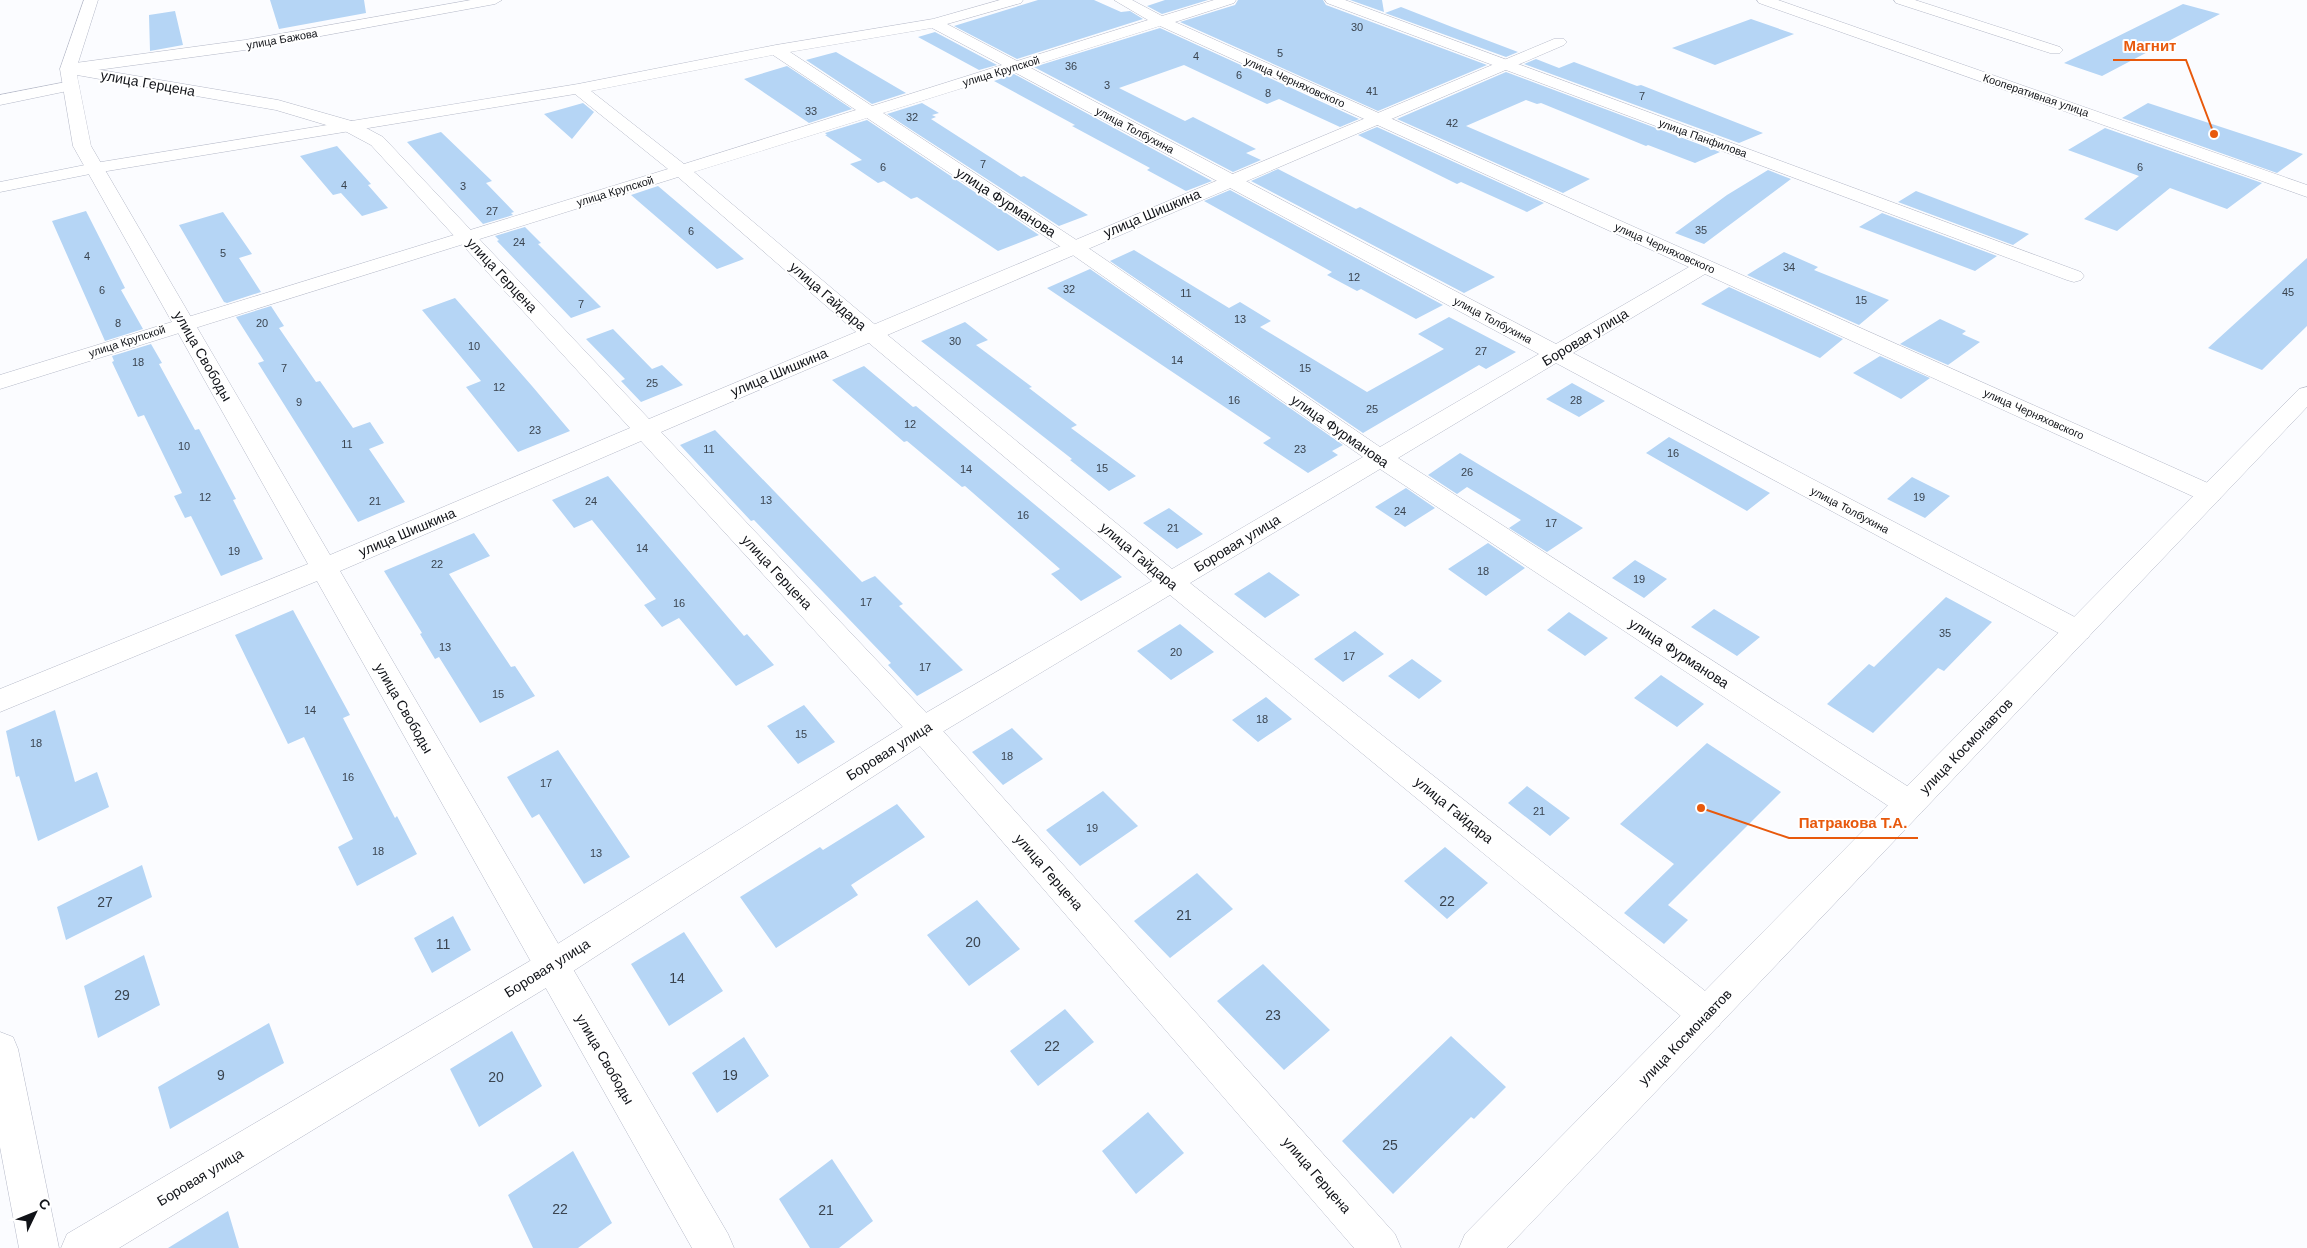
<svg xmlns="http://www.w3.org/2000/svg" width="2307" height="1248" viewBox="0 0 2307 1248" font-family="Arial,sans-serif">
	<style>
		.building { fill: #b5d5f5 }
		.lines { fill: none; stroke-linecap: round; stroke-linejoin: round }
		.street-casing { stroke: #b5b9c8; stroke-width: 1 }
		.secondary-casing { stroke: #b5b9c8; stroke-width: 1 }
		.street { fill: #fff; fill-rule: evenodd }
		.secondary { fill: #fff; fill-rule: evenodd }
		.labels { text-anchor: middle; stroke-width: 4; stroke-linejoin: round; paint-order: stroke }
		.number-label { font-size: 11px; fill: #3a444f }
		.far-street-label { font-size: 11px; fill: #111318; stroke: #fff }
		.street-label { font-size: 14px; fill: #111318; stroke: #fff }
		.near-number-label { font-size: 14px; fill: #3a444f }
		.leader { fill: none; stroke: #e8590c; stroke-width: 2 }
		.callout-dot { fill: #e8590c; stroke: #fff; stroke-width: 2 }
		.callout-label { font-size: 15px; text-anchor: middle; font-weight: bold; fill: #e8590c; stroke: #fff; stroke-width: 4; stroke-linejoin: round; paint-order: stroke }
	</style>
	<rect width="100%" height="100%" fill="#fbfcff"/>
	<!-- building -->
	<path class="building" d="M270,0H364L366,13L279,29Z
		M1038,0H1094L1121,12L1130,11L1143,19L1017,59L954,26Z
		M1165,0H1208L1162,14L1147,6Z
		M1238,0H1323L1326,5L1487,65L1378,111L1180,22L1235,5Z
		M1350,0H1382L1384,12Z
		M2183,4L2220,14L2102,76L2064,63Z
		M1401,7L1452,27L1518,52L1506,57L1385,13Z
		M175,11L183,45L150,51L149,15Z
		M1751,19L1794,34L1715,65L1672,48Z
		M1160,28L1359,119L1340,127L1279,99L1267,104L1184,65L1119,88L1185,121L1193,117L1256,149L1246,153L1261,160L1233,172L1034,67Z
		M935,32L997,65L979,70L918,37Z
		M836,52L894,86L906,93L872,104L806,60Z
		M1536,59L1559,68L1574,62L1637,86L1641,85L1763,133L1739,143L1524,64Z
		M787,66L852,109L809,123L744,79Z
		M1506,72L1720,152L1695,163L1648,145L1646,146L1541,103L1537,104L1526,100L1466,126L1590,179L1563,193L1397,119Z
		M1014,74L1212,181L1186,191L1147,170L1150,168L1072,126L1075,125L994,81Z
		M583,103L594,112L572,139L544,114Z
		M922,103L939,113L932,115L936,117L931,119L1021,177L1024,176L1088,215L1059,226L887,114Z
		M2148,103L2303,154L2277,173L2122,118Z
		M867,120L1039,235L998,251L917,197L911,199L884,181L878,183L850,164L862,160L825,135H827L825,133Z
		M1377,127L1544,203L1527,212L1461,182L1457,184L1358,135Z
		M2105,128L2262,183L2227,209L2170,188L2117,231L2084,219L2139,176L2068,150Z
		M441,132L492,181L486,183L514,212L511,213L513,215L483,224L407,142Z
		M337,146L371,184L368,185L388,208L362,216L341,193L333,195L300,156Z
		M1278,169L1356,209L1360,207L1495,277L1464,293L1251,181Z
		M1768,170L1791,179L1704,244L1675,233L1727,195Z
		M658,186L744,259L717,269L631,195Z
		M1230,190L1443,305L1416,319L1361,289L1357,291L1327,275L1332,272L1204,201Z
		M1916,191L2000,223L2029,234L2013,245L1898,202Z
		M86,211L125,288L121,290L143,329L105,341L52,221Z
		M223,212L252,254L239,258L261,292L227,303L224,302L179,225Z
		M1882,213L1997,256L1975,271L1859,227Z
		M525,227L541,243L538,244L601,307L571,318L497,241L499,240L495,236Z
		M1134,250L1229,308L1240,302L1271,321L1260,327L1367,392L1444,349L1418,334L1449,317L1516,352L1486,369L1479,365L1363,433L1110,261Z
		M1784,252L1818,267L1814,270L1889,300L1859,325L1747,275Z
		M2307,258V326L2262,370L2208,348Z
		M1090,269L1343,445L1332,451L1338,455L1308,473L1263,443L1271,438L1047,288Z
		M1729,287L1843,339L1820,358L1701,304Z
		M455,298L532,386L570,431L518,452L466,387L481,381L422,310Z
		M271,306L284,326L279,328L316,382L320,381L353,428L370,422L384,443L369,449L405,502L358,522L258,363L264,361L236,317Z
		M1940,319L1966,331L1962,334L1980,342L1948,365L1900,344Z
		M965,322L988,340L976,345L1032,387L1029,388L1077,425L1071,428L1136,476L1109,491L1070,460L1072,459L921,341Z
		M613,329L652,369L662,365L683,385L641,402L621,381L625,379L586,339Z
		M151,344L162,363L159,364L195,430L199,429L236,499L233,500L263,559L221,576L191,516L185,518L174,496L182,493L144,415L138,417L112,362L114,361L112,356Z
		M1880,356L1930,378L1901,399L1853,373Z
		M864,366L913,407L916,406L1122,577L1081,601L1051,574L1060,569L965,486L962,487L907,441L904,442L832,380Z
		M1572,383L1605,401L1579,417L1546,399Z
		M715,430L862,582L875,576L903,604L899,606L963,670L917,696L888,665L891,663L754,520L751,521L680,445Z
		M1669,437L1700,454L1770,493L1747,511L1646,453Z
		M1460,453L1531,496L1583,528L1547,552L1509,528L1521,520L1467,487L1457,494L1428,475Z
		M608,476L744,636L747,634L774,665L736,686L679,618L662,627L644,605L656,599L592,520L574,528L552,500Z
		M1912,477L1950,496L1925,518L1887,499Z
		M1406,488L1435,508L1405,527L1375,507Z
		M1169,508L1203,534L1177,549L1143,523Z
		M474,533L490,556L449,574L511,667L515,666L535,696L480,723L439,657L435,659L420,634L422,633L384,571Z
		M1488,543L1525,568L1486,596L1448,569Z
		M1635,560L1667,579L1644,598L1612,578Z
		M1269,572L1300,595L1265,618L1234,594Z
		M1946,597L1992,622L1944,671L1938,668L1873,733L1827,704L1869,664L1874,667Z
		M1714,609L1760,637L1737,656L1691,627Z
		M293,610L350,715L343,718L395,818L397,816L417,854L357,886L338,847L353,839L304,737L288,744L235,635Z
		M1569,612L1608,638L1585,656L1547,630Z
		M1180,624L1214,652L1171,680L1137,651Z
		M1355,631L1384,654L1343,682L1314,659Z
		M1412,659L1442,681L1419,699L1388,676Z
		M1661,675L1704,704L1677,727L1634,698Z
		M1266,697L1292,719L1258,742L1232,720Z
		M804,705L835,742L798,764L767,726Z
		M55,710L75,782L97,772L109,807L38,841L19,776L16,777L6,731Z
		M1012,728L1043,759L1003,785L972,752Z
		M1707,743L1781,792L1668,905L1688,920L1664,944L1624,913L1674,864L1620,824Z
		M558,750L630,857L584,884L539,814L532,818L507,777Z
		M1527,786L1570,818L1550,836L1508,803Z
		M1103,791L1138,826L1080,866L1046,830Z
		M897,804L925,837L851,885L858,895L776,948L740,897L820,847L823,850Z
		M1445,847L1488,883L1447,919L1404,881Z
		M142,865L152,897L66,940L57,907Z
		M1197,873L1233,909L1170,958L1134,921Z
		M977,900L1020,949L969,986L927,935Z
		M453,916L471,950L432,973L414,938Z
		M684,932L723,991L669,1026L631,964Z
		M144,955L160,1005L98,1038L84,986Z
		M1263,964L1330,1030L1284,1070L1217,1001Z
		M1065,1009L1094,1042L1038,1086L1010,1051Z
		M269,1023L284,1063L170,1129L158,1087Z
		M512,1031L542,1086L479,1127L450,1069Z
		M1451,1036L1506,1087L1474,1119L1471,1117L1393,1194L1342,1141Z
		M744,1037L769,1076L717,1113L692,1073Z
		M1148,1112L1184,1153L1136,1194L1102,1151Z
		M573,1151L612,1223L578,1248H533L508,1195Z
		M832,1159L873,1221L839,1248H810L779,1199Z
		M228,1211L239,1248H168Z"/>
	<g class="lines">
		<!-- street casing -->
		<g class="street-casing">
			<path id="street" d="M471,0H502L495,4L245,50L68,74L62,72L60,69L62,66L68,64L245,40Z
				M1000,0H1023L1021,3L947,24L1017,61L1148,20L1114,0H1132L1162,16L1214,0H1236L1234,3L1175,22L2219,488L2222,494L2219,500L2210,502L2201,500L1705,274L1573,353L2088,624L2092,631L2088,638L2078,641L2068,638L1556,363L1398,458L1921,795L1926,804L1921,813L1910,817L1899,813L1380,469L1190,583L1719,1002L1724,1014L1719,1026L1706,1031L1693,1026L1170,595L934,737L564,977L119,1248H61L67,1234L540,955L912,721L1152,581L863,338L678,177L0,389V375L668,169L575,94L95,173L0,192V182L95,163L578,84L776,45L933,19ZM1160,26L1689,267L1556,344L1029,67ZM932,28L1002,65L872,106L790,52ZM773,55L856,110L684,164L591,91ZM1014,72L1539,354L1380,447L1081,243L883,113ZM867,118L1067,251L1363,457L1172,569L879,328L694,172Z
				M1325,0H1345L2081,272L2084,276L2081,280L2074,282L2067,280L1327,3Z
				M1894,0H1915L2060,47L2063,50L2060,53H2050L1896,3Z
				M71,81L77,83L79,86L77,89L0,105V95Z
				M0,1032L13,1037L18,1049L59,1248H19L0,1147Z"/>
		</g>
		<!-- secondary casing -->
		<g class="secondary-casing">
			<path id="secondary" d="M84,0H98L77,66L278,100L355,122L383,137L649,419L1554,39H1564L1567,42L1564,45L661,432L934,721L1395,1234L1401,1248H1354L912,737L641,441L340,571L728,1234L734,1248H692L317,581L0,712V689L308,564L73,146L60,69ZM77,75L276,110L343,130L371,145L630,428L330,555L91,146Z
				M1757,0H1778L2307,185V197L1759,3Z
				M2307,387V407L1507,1248H1459L1465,1234L2299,389Z"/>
		</g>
		<!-- street -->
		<use href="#street" class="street"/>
		<!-- secondary -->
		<use href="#secondary" class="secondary"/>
	</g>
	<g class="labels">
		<!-- number labels -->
		<g class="number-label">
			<text x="1357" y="31">30</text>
			<text x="1280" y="57">5</text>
			<text x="1196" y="60">4</text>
			<text x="1071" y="70">36</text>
			<text x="1239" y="79">6</text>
			<text x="1107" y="89">3</text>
			<text x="1372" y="95">41</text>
			<text x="1268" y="97">8</text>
			<text x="1642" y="100">7</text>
			<text x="811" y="115">33</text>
			<text x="912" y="121">32</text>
			<text x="1452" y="127">42</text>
			<text x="983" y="168">7</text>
			<text x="883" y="171">6</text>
			<text x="2140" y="171">6</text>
			<text x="344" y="189">4</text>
			<text x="463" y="190">3</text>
			<text x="492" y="215">27</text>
			<text x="1701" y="234">35</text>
			<text x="691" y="235">6</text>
			<text x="519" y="246">24</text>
			<text x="223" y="257">5</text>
			<text x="87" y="260">4</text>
			<text x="1789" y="271">34</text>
			<text x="1354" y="281">12</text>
			<text x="1069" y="293">32</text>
			<text x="102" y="294">6</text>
			<text x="2288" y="296">45</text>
			<text x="1186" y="297">11</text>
			<text x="1861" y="304">15</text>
			<text x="581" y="308">7</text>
			<text x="1240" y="323">13</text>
			<text x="118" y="327">8</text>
			<text x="262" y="327">20</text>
			<text x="955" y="345">30</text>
			<text x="474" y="350">10</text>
			<text x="1481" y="355">27</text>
			<text x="1177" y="364">14</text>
			<text x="138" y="366">18</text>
			<text x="284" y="372">7</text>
			<text x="1305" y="372">15</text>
			<text x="652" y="387">25</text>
			<text x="499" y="391">12</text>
			<text x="1234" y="404">16</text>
			<text x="1576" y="404">28</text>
			<text x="299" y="406">9</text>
			<text x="1372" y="413">25</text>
			<text x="910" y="428">12</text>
			<text x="535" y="434">23</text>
			<text x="347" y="448">11</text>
			<text x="184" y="450">10</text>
			<text x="709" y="453">11</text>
			<text x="1300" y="453">23</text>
			<text x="1673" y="457">16</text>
			<text x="1102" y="472">15</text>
			<text x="966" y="473">14</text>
			<text x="1467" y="476">26</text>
			<text x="205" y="501">12</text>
			<text x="1919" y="501">19</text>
			<text x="766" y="504">13</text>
			<text x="375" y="505">21</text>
			<text x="591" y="505">24</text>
			<text x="1400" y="515">24</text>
			<text x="1023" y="519">16</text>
			<text x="1551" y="527">17</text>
			<text x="1173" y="532">21</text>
			<text x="642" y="552">14</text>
			<text x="234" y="555">19</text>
			<text x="437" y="568">22</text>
			<text x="1483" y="575">18</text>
			<text x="1639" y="583">19</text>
			<text x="866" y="606">17</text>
			<text x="679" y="607">16</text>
			<text x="1945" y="637">35</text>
			<text x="445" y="651">13</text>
			<text x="1176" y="656">20</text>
			<text x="1349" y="660">17</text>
			<text x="925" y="671">17</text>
			<text x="498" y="698">15</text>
			<text x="310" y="714">14</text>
			<text x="1262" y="723">18</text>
			<text x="801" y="738">15</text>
			<text x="36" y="747">18</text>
			<text x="1007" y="760">18</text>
			<text x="348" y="781">16</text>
			<text x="546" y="787">17</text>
			<text x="1539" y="815">21</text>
			<text x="1092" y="832">19</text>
			<text x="378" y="855">18</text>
			<text x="596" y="857">13</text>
		</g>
		<!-- far-street labels -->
		<g class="far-street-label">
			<text transform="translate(282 39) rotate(-10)" y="4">улица Бажова</text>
			<text transform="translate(1001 71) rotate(-17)" y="4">улица Крупской</text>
			<text transform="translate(1295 82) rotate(24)" y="4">улица Черняховского</text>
			<text transform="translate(2036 95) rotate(19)" y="4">Кооперативная улица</text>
			<text transform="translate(1135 130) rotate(28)" y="4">улица Толбухина</text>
			<text transform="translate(1703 138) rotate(20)" y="4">улица Панфилова</text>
			<text transform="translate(615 191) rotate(-17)" y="4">улица Крупской</text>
			<text transform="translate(1665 248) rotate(24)" y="4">улица Черняховского</text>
			<text transform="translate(1493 320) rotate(28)" y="4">улица Толбухина</text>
			<text transform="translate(127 341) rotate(-18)" y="4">улица Крупской</text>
			<text transform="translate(2034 414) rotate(24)" y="4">улица Черняховского</text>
			<text transform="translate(1850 510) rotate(28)" y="4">улица Толбухина</text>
		</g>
		<!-- street labels -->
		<g class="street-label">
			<text transform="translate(148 83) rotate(10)" y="5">улица Герцена</text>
			<text transform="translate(1006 202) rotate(33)" y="5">улица Фурманова</text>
			<text transform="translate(1152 213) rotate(-23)" y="5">улица Шишкина</text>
			<text transform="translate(502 275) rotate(47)" y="5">улица Герцена</text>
			<text transform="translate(828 296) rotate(41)" y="5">улица Гайдара</text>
			<text transform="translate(1585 337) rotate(-31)" y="5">Боровая улица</text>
			<text transform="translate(203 356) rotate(60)" y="5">улица Свободы</text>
			<text transform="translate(779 372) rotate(-23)" y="5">улица Шишкина</text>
			<text transform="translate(1340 431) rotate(35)" y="5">улица Фурманова</text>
			<text transform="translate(407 532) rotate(-23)" y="5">улица Шишкина</text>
			<text transform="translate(1237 543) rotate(-31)" y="5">Боровая улица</text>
			<text transform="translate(1139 556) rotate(40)" y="5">улица Гайдара</text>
			<text transform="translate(777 572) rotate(47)" y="5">улица Герцена</text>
			<text transform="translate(1679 653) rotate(33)" y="5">улица Фурманова</text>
			<text transform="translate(404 708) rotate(60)" y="5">улица Свободы</text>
			<text transform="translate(1966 746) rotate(-46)" y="5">улица Космонавтов</text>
			<text transform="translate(889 751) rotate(-32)" y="5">Боровая улица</text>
			<text transform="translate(1454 810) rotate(39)" y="5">улица Гайдара</text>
			<text transform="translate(1049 872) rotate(49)" y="5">улица Герцена</text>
			<text transform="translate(547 968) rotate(-32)" y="5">Боровая улица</text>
			<text transform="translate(1685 1037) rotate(-46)" y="5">улица Космонавтов</text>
			<text transform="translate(605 1059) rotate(60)" y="5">улица Свободы</text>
			<text transform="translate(1317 1175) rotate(49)" y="5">улица Герцена</text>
			<text transform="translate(200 1177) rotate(-31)" y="5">Боровая улица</text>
		</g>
		<!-- near-number labels -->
		<g class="near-number-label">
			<text x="1447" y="906">22</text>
			<text x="105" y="907">27</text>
			<text x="1184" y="920">21</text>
			<text x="973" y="947">20</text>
			<text x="443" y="949">11</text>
			<text x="677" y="983">14</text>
			<text x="122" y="1000">29</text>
			<text x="1273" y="1020">23</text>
			<text x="1052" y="1051">22</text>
			<text x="221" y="1080">9</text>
			<text x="730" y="1080">19</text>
			<text x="496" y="1082">20</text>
			<text x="1390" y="1150">25</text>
			<text x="560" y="1214">22</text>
			<text x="826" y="1215">21</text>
		</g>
	</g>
	<!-- callouts -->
	<path class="leader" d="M2214 134L2186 60H2113M1701 808L1789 838H1918"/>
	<g class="callout-dot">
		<circle cx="2214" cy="134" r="5"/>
		<circle cx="1701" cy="808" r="5"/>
	</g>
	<g class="callout-label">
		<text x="2150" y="51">Магнит</text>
		<text x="1853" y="828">Патракова Т.А.</text>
	</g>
	<!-- north arrow -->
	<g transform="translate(35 1213) rotate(47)" stroke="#ffffff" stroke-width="4" paint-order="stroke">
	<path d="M0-4L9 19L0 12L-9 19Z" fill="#111318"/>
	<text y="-8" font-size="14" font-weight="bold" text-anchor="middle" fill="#111318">С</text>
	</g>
</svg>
